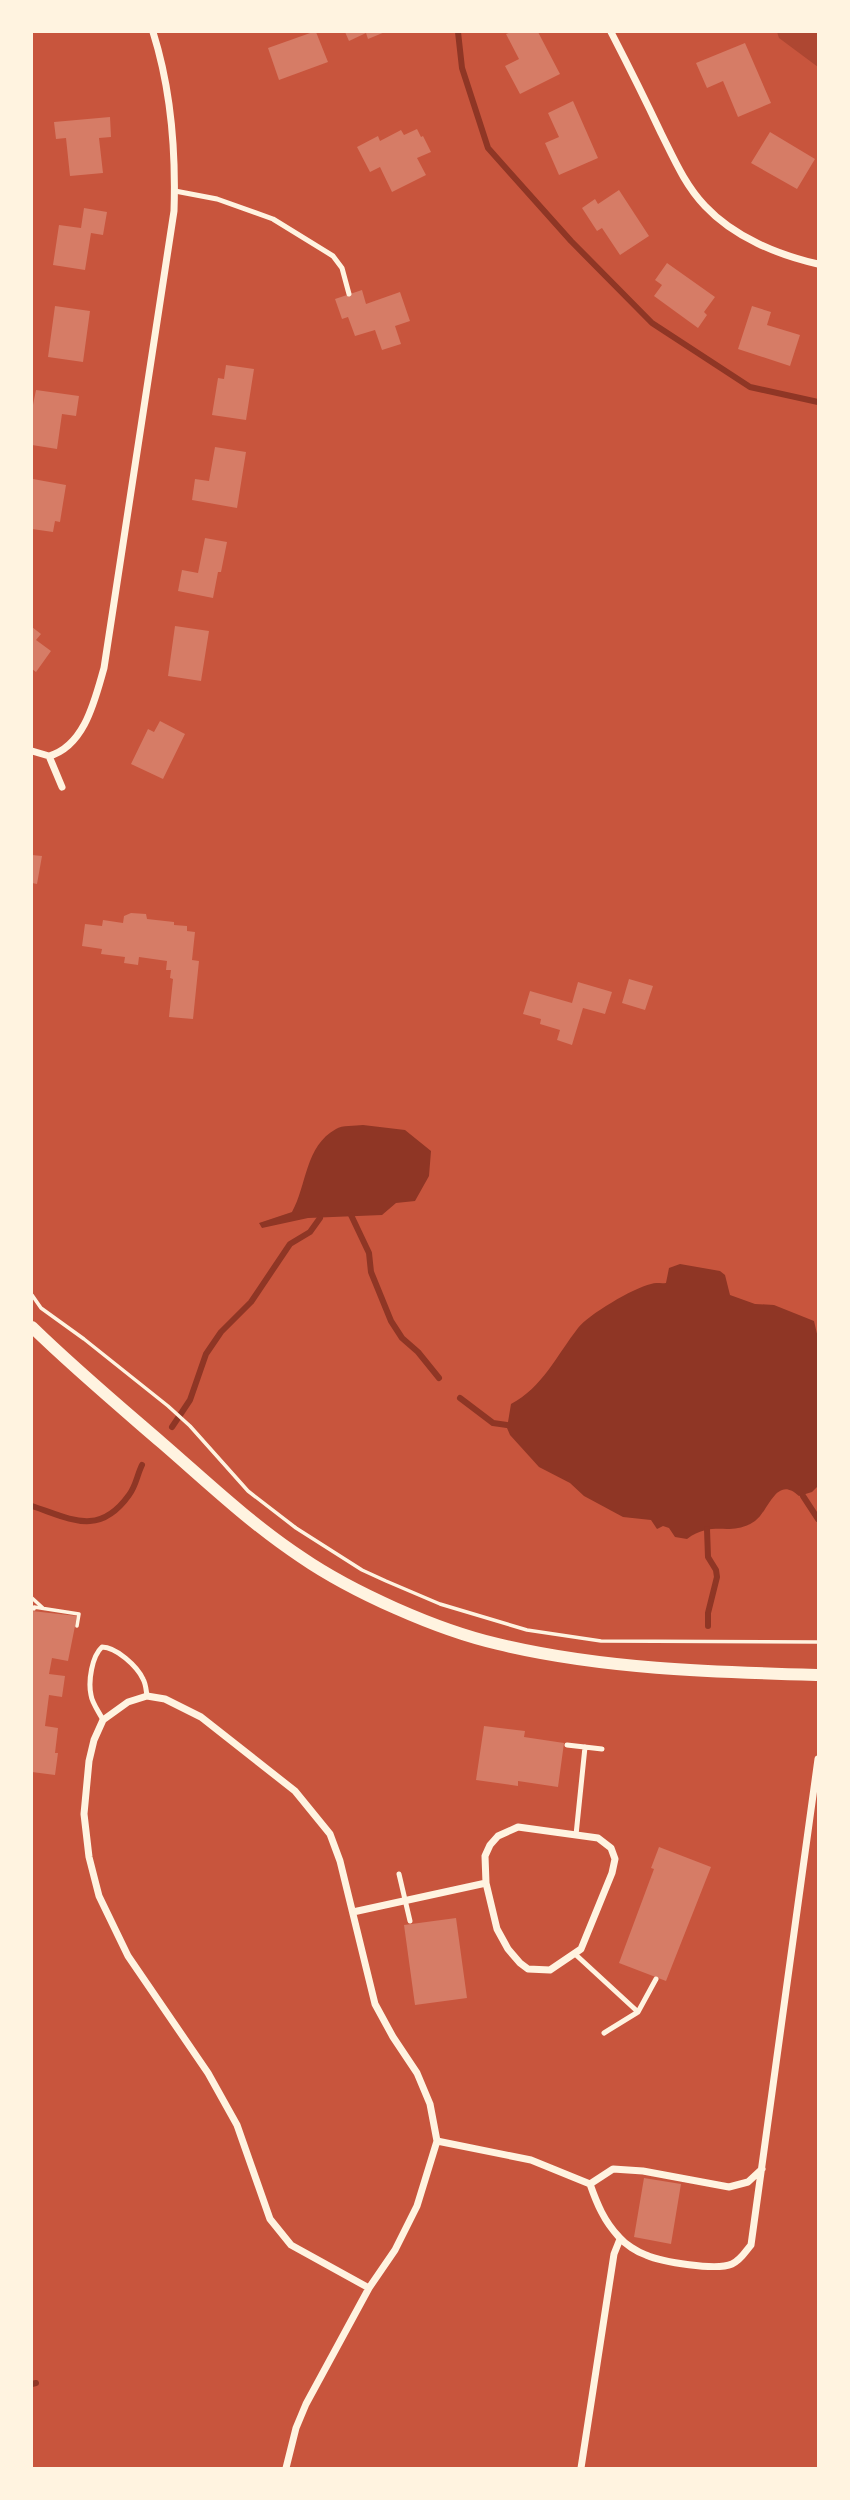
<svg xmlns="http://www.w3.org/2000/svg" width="850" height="2500" viewBox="0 0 850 2500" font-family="Overpass,sans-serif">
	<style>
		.green { fill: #ae4732 }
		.water { fill: #8f3625 }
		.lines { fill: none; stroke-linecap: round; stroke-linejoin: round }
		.stream { stroke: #8f3625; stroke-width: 6 }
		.building { fill: #d67c66 }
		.path { stroke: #fff3e0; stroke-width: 3.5 }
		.service { stroke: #fff3e0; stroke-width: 5 }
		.minor { stroke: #fff3e0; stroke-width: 7 }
		.tertiary { stroke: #fff3e0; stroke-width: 12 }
	</style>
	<rect width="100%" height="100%" fill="#c8553d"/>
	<!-- green -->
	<path class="green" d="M777,32H818V67L779,38Z"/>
	<!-- water -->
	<path class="water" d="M363,1125L405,1130L431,1151L429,1176L415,1201L396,1203L382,1215L308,1218L262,1228L259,1223L292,1212C307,1185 305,1146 336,1129C342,1125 355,1126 363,1125Z
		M680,1264L720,1271L725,1275L730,1295L755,1304L774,1305L814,1321L818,1338V1486L812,1492L799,1496C776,1474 769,1511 755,1521C730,1538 714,1519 687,1539L675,1537L669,1528L663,1526L657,1529L651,1520L623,1517L584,1496L570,1483L539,1467L510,1435L507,1428L511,1404C542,1388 557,1355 578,1328C588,1315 633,1288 651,1284C656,1282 661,1284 666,1283L669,1268Z"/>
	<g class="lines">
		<!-- stream -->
		<path class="stream" d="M458,32L462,68L488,148L571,241L652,323L750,387L818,402
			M351,1215L369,1253L371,1272L391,1321L402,1338L418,1352L439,1378
			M460,1398L493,1423L507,1425
			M172,1427L190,1400L206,1354L221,1332L251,1302L290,1244L310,1232L320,1218
			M803,1496L818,1519
			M32,1506C71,1519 99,1537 129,1495C136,1486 137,1475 142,1465
			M707,1529L708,1557L716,1570L717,1577L708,1613V1626
			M32,2384L36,2383"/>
	</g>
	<!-- building -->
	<path class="building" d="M313,32H316L328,62L279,80L268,48Z
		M345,32H385L368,39L366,33L349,41Z
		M511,32H538L560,74L520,94L505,66L519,59L506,34Z
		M745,43L771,103L738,117L723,81L707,88L696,63Z
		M573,101L598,158L559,175L545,143L559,137L548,113Z
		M110,117L111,137L99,138L103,173L70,176L66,138L56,139L54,122Z
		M417,129L421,137L423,136L431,152L417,158L426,175L392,192L380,167L370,172L357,147L378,136L380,141L401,130L404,135Z
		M770,132L815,159L797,189L751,163Z
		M619,190L649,236L620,255L602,228L597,231L582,208L595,199L598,204Z
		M84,208L107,212L103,235L91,233L85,270L53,265L59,225L81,228Z
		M667,263L715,297L704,312L707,315L698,328L654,296L662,285L655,280Z
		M362,290L366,304L400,292L410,321L395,326L401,344L382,350L375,330L355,336L348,317L342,319L335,299Z
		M55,306L90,311L83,362L48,357Z
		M752,306L771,312L767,325L800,335L790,366L738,349Z
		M226,365L254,369L246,420L212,415L218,378L224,379Z
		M36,390L79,396L76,416L62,414L57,449L32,445V410Z
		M215,447L246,452L237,508L192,500L195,479L209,481Z
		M33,479L66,485L60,522L55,521L53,532L32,529Z
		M205,538L227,542L221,572H218L213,598L178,591L182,570L198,573Z
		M175,626L209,631L201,681L168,676Z
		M32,627L41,634L36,640L51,651L36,672L32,669Z
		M160,721L185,734L163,779L131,764L148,729L154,732Z
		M32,855L42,856L37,884L32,883Z
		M131,913L146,914L147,919L174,922V925L187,926V931L195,932L192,960L199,961L193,1019L169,1017L173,979L170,978L171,970H166L167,961L139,957L138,965L124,963L125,957L101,954L102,949L82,946L85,924L102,926L103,920L123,923L124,916Z
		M629,979L653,986L645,1010L622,1003Z
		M578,982L612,992L605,1014L583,1008L572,1045L557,1040L560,1030L540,1024L541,1019L523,1014L530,991L572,1003Z
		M32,1611L77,1616L68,1661L52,1658L49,1674L65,1676L62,1697L49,1695L45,1726L58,1728L55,1753H58L55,1775L32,1772Z
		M484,1726L525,1731L524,1737L564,1743L558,1787L518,1781V1786L476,1780Z
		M659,1847L711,1867L666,1981L619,1963L654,1869L651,1868Z
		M456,1918L467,1998L415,2005L404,1925Z
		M644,2178L681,2184L671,2244L634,2237Z"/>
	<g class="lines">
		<!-- path -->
		<path class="path" d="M32,1295L41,1308L84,1339L168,1406L190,1426L248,1491L296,1528L362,1570L386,1581L440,1604L527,1630L601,1641L818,1642
			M32,1598L43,1608
			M34,1609V1607L79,1614L77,1626"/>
		<!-- service -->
		<path class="service" d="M175,191L217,199L273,219L333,256L342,268L349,294
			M103,1720C99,1712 92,1703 91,1695C88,1681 92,1656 102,1647C116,1647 137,1666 143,1679C146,1684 146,1690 147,1696
			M567,1745L602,1749
			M576,1835L585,1747
			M399,1874L410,1921
			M575,1954L638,2012
			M604,2033L638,2012L656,1979"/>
		<!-- minor -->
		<path class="minor" d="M611,32C628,65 645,99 661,133C674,159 685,185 705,206C734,237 778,255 818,264
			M32,751L49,756
			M49,756C85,746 95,699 104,668L174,211C176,150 171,89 153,32
			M49,756L62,787
			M518,1827L598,1838L611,1848L615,1859L612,1873L581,1949L550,1970L528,1969L520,1963L508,1949L497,1929L486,1883L485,1856L490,1845L498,1836Z
			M353,1912L486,1883
			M437,2141L531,2160L590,2184C597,2204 604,2221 619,2237C625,2244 637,2252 646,2255C662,2262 716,2271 732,2264C741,2260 745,2252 751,2245L818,1759
			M590,2184L613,2169L643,2171L729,2187L748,2182L762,2169
			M286,2468L296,2428L306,2404L369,2288L395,2250L417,2206L437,2141L430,2104L417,2073L393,2037L375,2004L340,1861L330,1834L295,1791L201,1717L165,1699L147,1696L128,1702L103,1720L94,1740L89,1761L84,1814L89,1857L99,1896L128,1956L208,2073L237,2125L270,2219L291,2245L369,2288
			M581,2468L614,2254L620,2239"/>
		<!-- tertiary -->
		<path class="tertiary" d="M32,1327C74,1368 118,1405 162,1443C207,1482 251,1524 301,1557C352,1592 437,1630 498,1644C602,1669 712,1672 818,1675"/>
	</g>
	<!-- border -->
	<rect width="850" height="2500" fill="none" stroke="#fff3e0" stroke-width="66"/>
</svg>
